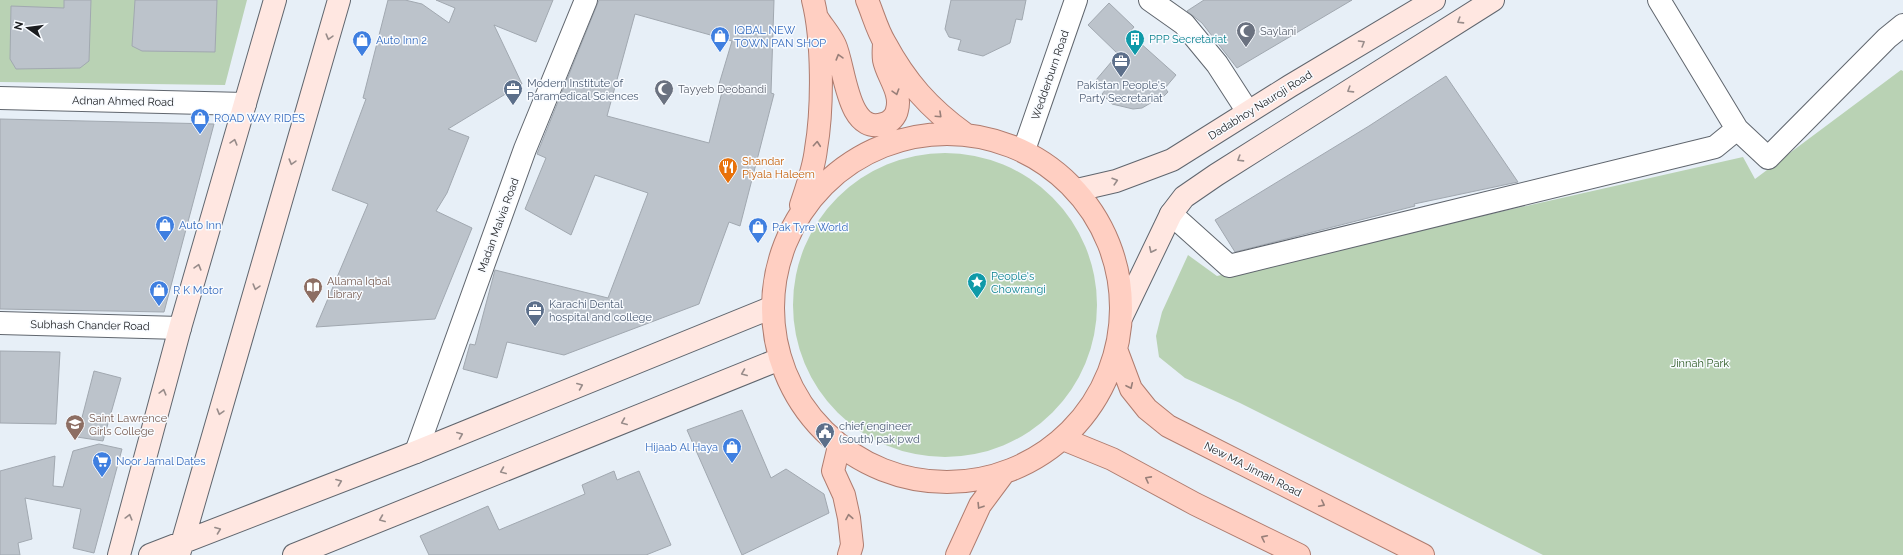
<svg xmlns="http://www.w3.org/2000/svg" width="1903" height="555" viewBox="0 0 1903 555" font-family="Raleway,sans-serif">
	<style>
		.green { fill: #b9d2b4 }
		.building { fill: #bcc3cb; stroke: #a1a8b0; fill-rule: evenodd }
		.lines { fill: none; stroke-linecap: round; stroke-linejoin: round }
		.street-casing { stroke: #60666e; stroke-width: 24 }
		.secondary-casing { stroke: #60666e; stroke-width: 24 }
		.primary-casing { stroke: #af7c6f; stroke-width: 24 }
		.street { stroke: #fff; stroke-width: 22 }
		.secondary { stroke: #ffe7e1; stroke-width: 22 }
		.primary { stroke: #ffcfc2; stroke-width: 22 }
		.oneway { stroke: #988c8a }
		.oneway2 { stroke: #987f79 }
		.labels { text-anchor: middle; stroke-width: 3; stroke-linejoin: round; paint-order: stroke }
		.shop-label { font-size: 11px; fill: #366cbe; stroke: #f8fbff; text-anchor: start }
		.worship-label { font-size: 11px; fill: #5b616d; stroke: #f8fbff; text-anchor: start }
		.culture-label { font-size: 11px; fill: #0d838f; stroke: #f8fbff; text-anchor: start }
		.street-label { font-size: 11px; fill: #1b1d20; stroke: #f8fbff }
		.service-label { font-size: 11px; fill: #4e5e75; stroke: #f8fbff; text-anchor: start }
		.food-label { font-size: 11px; fill: #c56008; stroke: #f8fbff; text-anchor: start }
		.education-label { font-size: 11px; fill: #785e54; stroke: #f8fbff; text-anchor: start }
		.park-label { font-size: 11px; fill: #2d5a24; stroke: #f8fbff }
	</style>
	<rect width="100%" height="100%" fill="#e7eff7"/>
	<!-- green -->
	<path class="green" d="M0,0H247L225,85L0,82Z
		M1901,70L1903,71V555H1543L1240,403L1185,378L1159,357L1156,336L1162,312L1188,255L1217,276L1743,157L1755,179Z
		M793 305a152 152 0 1 1 304 0a152 152 0 1 1-304 0Z"/>
	<!-- building -->
	<path class="building" d="M64,0H91L89,61L80,68L16,69L10,59L11,6L64,8Z
		M135,0H217L215,52L142,51L132,46Z
		M388,0H405L422,4L449,23L455,8L436,0H553L536,42L494,25L522,84L448,129L469,137L447,193L436,211L472,228L435,319L316,327L368,204L332,190L366,99L363,98Z
		M599,0H774L771,93L774,94L740,226L729,222L699,304L564,355L507,342L497,378L463,369L470,344L475,345L495,270L608,298L648,193L595,175L571,235L525,209L546,158L537,154ZM635,14L732,41L717,91L722,92L709,143L607,116Z
		M951,0H1026L1022,20L1016,19L1010,43L983,56L958,50L961,40L949,37L945,29Z
		M1204,0H1352L1237,68L1202,23L1187,11Z
		M1109,3L1134,27L1129,33L1176,75L1165,88L1168,92L1157,103L1154,101L1142,108L1133,109L1112,104L1102,94L1106,89L1096,80L1118,54L1088,25Z
		M1446,76L1518,182L1414,204L1415,206L1235,252L1215,220L1369,126Z
		M0,119L214,124L164,312L0,309Z
		M0,351L60,352L56,424L0,423Z
		M94,371L121,378L103,441L77,437Z
		M742,410L771,478L786,469L824,494L829,513L742,555L687,430Z
		M99,444L122,449L94,553L73,548L81,509L25,498L32,539L18,543L20,555H0V471L55,456L53,486L63,487L73,451Z
		M614,471L617,480L639,471L671,545L646,555H429L420,536L488,506L499,530L585,494L582,485Z"/>
	<g class="lines">
		<!-- street casing -->
		<g class="street-casing">
			<path id="street" d="M1150,0L1184,24L1217,64L1248,112
				M1659,0L1737,129L1768,158L1887,38L1903,25
				M0,98L245,104
				M1024,150L1076,0
				M1171,214L1229,266L1715,147L1737,129
				M0,323L180,328
				M416,452L525,149L586,0"/>
		</g>
		<!-- secondary casing -->
		<g class="secondary-casing">
			<path id="secondary" d="M1077,190L1116,181L1172,160L1290,86L1434,0
				M1122,316L1171,214L1184,197L1216,175L1493,0
				M179,554L339,0
				M119,555L180,328L275,0
				M150,555L416,452L773,307
				M294,555L780,359"/>
		</g>
		<!-- primary casing -->
		<g class="primary-casing">
			<path id="primary" d="M867,0C873,14 877,30 885,43C906,82 929,108 965,134
				M818,19C823,27 831,36 835,45C845,67 847,135 883,124C890,123 896,116 897,110C902,92 887,76 884,60C883,54 884,47 884,42
				M773 308a174 174 0 1 1 348 0a174 174 0 1 1-348 0Z
				M801,205C807,187 814,168 816,149C823,108 823,40 813,0
				M1116,349L1131,389L1147,409L1168,426L1423,555
				M1063,439L1112,459L1195,504L1299,555
				M839,446L833,471L844,495L849,518L852,545L849,555
				M957,555L980,505L1003,474"/>
		</g>
		<!-- street -->
		<use href="#street" class="street"/>
		<!-- secondary -->
		<use href="#secondary" class="secondary"/>
		<!-- primary -->
		<use href="#primary" class="primary"/>
	</g>
	<!-- one-way arrows -->
	<defs><path id="oneway-chevron" d="M-2-3.5L2.5 0L-2 3.5" fill="none" stroke-width="1.6" stroke-linecap="round" stroke-linejoin="round"/></defs>
	<g class="oneway">
		<use href="#oneway-chevron" transform="translate(1460 21) rotate(148)"/>
		<use href="#oneway-chevron" transform="translate(329 37) rotate(106)"/>
		<use href="#oneway-chevron" transform="translate(1362 43) rotate(-31)"/>
		<use href="#oneway-chevron" transform="translate(1350 90) rotate(148)"/>
		<use href="#oneway-chevron" transform="translate(234 142) rotate(-74)"/>
		<use href="#oneway-chevron" transform="translate(1240 159) rotate(148)"/>
		<use href="#oneway-chevron" transform="translate(292 162) rotate(106)"/>
		<use href="#oneway-chevron" transform="translate(1115 181) rotate(-17)"/>
		<use href="#oneway-chevron" transform="translate(1152 250) rotate(115)"/>
		<use href="#oneway-chevron" transform="translate(198 267) rotate(-74)"/>
		<use href="#oneway-chevron" transform="translate(256 287) rotate(106)"/>
		<use href="#oneway-chevron" transform="translate(744 373) rotate(158)"/>
		<use href="#oneway-chevron" transform="translate(580 386) rotate(-22)"/>
		<use href="#oneway-chevron" transform="translate(163 392) rotate(-75)"/>
		<use href="#oneway-chevron" transform="translate(220 412) rotate(106)"/>
		<use href="#oneway-chevron" transform="translate(624 422) rotate(158)"/>
		<use href="#oneway-chevron" transform="translate(460 435) rotate(-22)"/>
		<use href="#oneway-chevron" transform="translate(503 471) rotate(158)"/>
		<use href="#oneway-chevron" transform="translate(339 482) rotate(-21)"/>
		<use href="#oneway-chevron" transform="translate(129 517) rotate(-75)"/>
		<use href="#oneway-chevron" transform="translate(382 519) rotate(158)"/>
		<use href="#oneway-chevron" transform="translate(218 530) rotate(-21)"/>
	</g>
	<g class="oneway2">
		<use href="#oneway-chevron" transform="translate(839 57) rotate(-106)"/>
		<use href="#oneway-chevron" transform="translate(896 92) rotate(73)"/>
		<use href="#oneway-chevron" transform="translate(939 115) rotate(43)"/>
		<use href="#oneway-chevron" transform="translate(817 144) rotate(-85)"/>
		<use href="#oneway-chevron" transform="translate(1130 386) rotate(65)"/>
		<use href="#oneway-chevron" transform="translate(1148 479) rotate(-152)"/>
		<use href="#oneway-chevron" transform="translate(1322 504) rotate(27)"/>
		<use href="#oneway-chevron" transform="translate(980 506) rotate(122)"/>
		<use href="#oneway-chevron" transform="translate(849 517) rotate(-100)"/>
		<use href="#oneway-chevron" transform="translate(1264 538) rotate(-154)"/>
	</g>
	<!-- icons -->
	<defs>
		<g id="mosque-pin" transform="scale(1)"><path d="M0 17L-7.5 6A9.5 9.5 0 1 1 7.5 6Z" fill="#6b7280" stroke="#f8fbff"/><path d="M3.5-4.9A6 6 0 1 0 3.5 4.9A5 5 0 1 1 3.5-4.9Z" fill="#fff"/></g>
		<g id="shop-pin" transform="scale(1)"><path d="M0 17L-7.5 6A9.5 9.5 0 1 1 7.5 6Z" fill="#3f7fe0" stroke="#f8fbff"/><path d="M-5-2.5h2.3a2.7 3.5 0 0 1 5.4 0H5L5.5 6h-11ZM-1.5-2.5h3a1.5 2.3 0 0 0-3 0Z" fill="#fff"/></g>
		<g id="building-pin" transform="scale(1)"><path d="M0 17L-7.5 6A9.5 9.5 0 1 1 7.5 6Z" fill="#0f9aa8" stroke="#f8fbff"/><path d="M-4-6H4V6H1V3H-1V6H-4ZM-2.5-4.3h1.7v1.8h-1.7ZM.8-4.3h1.7v1.8H.8ZM-2.5-1h1.7V.8h-1.7ZM.8-1h1.7V.8H.8Z" fill="#fff"/></g>
		<g id="office-pin" transform="scale(1)"><path d="M0 17L-7.5 6A9.5 9.5 0 1 1 7.5 6Z" fill="#5c6f8a" stroke="#f8fbff"/><path d="M-6-3h4V-5.5h4V-3h4V5H-6ZM-1-4.5V-3h2v-1.5ZM-6 0V1H6V0Z" fill="#fff"/></g>
		<g id="restaurant-pin" transform="scale(1)"><path d="M0 17L-7.5 6A9.5 9.5 0 1 1 7.5 6Z" fill="#e8710a" stroke="#f8fbff"/><path d="M-5-6h1v4h1v-4h1v4h1v-4h1v5L-1.5 .5V6h-2V.5L-5-1ZM5-6V6H3V1.5H1.5Q1.5-4 5-6Z" fill="#fff"/></g>
		<g id="sight-pin" transform="scale(1)"><path d="M0 17L-7.5 6A9.5 9.5 0 1 1 7.5 6Z" fill="#0f9aa8" stroke="#f8fbff"/><path d="M0-6L1.8-2.2L6-1.7L2.9 1.2L3.7 5.4L0 3.3L-3.7 5.4L-2.9 1.2L-6-1.7L-1.8-2.2Z" fill="#fff"/></g>
		<g id="library-pin" transform="scale(1)"><path d="M0 17L-7.5 6A9.5 9.5 0 1 1 7.5 6Z" fill="#8d6e63" stroke="#f8fbff"/><path d="M-6-4Q-3-5.5-.7-3.5V5Q-3 3-6 4ZM6-4Q3-5.5 .7-3.5V5Q3 3 6 4Z" fill="#fff"/></g>
		<g id="university-pin" transform="scale(1)"><path d="M0 17L-7.5 6A9.5 9.5 0 1 1 7.5 6Z" fill="#8d6e63" stroke="#f8fbff"/><path d="M0-5L7-2L0 1L-7-2ZM-4 1L0 2.5L4 1V4Q0 6-4 4Z" fill="#fff"/></g>
		<g id="civic-pin" transform="scale(1)"><path d="M0 17L-7.5 6A9.5 9.5 0 1 1 7.5 6Z" fill="#5c6f8a" stroke="#f8fbff"/><path d="M-.6-6.5H3V-4.5H.6V-3L4-1V1h2V6H-6V1h2V-1L-.6-3ZM-1.2 2.5V6h2.4V2.5Z" fill="#fff"/></g>
		<g id="supermarket-pin" transform="scale(1)"><path d="M0 17L-7.5 6A9.5 9.5 0 1 1 7.5 6Z" fill="#3f7fe0" stroke="#f8fbff"/><path d="M-6-5.5h2.5l.6 2H6L4.5 2H-2.5L-4.4-4H-6ZM-1.5 3.2a1.3 1.3 0 1 0 .1 0ZM3 3.2a1.3 1.3 0 1 0 .1 0Z" fill="#fff"/></g>
	</defs>
	<g fill-rule="evenodd">
		<use href="#mosque-pin" x="1246" y="31"/>
		<use href="#shop-pin" x="720" y="36"/>
		<use href="#building-pin" x="1135" y="39"/>
		<use href="#shop-pin" x="362" y="40"/>
		<use href="#office-pin" x="1121" y="61"/>
		<use href="#office-pin" x="513" y="89"/>
		<use href="#mosque-pin" x="664" y="89"/>
		<use href="#shop-pin" x="200" y="118"/>
		<use href="#restaurant-pin" x="728" y="167"/>
		<use href="#shop-pin" x="165" y="225"/>
		<use href="#shop-pin" x="758" y="227"/>
		<use href="#sight-pin" x="977" y="282"/>
		<use href="#library-pin" x="313" y="287"/>
		<use href="#shop-pin" x="159" y="290"/>
		<use href="#office-pin" x="535" y="310"/>
		<use href="#university-pin" x="75" y="424"/>
		<use href="#civic-pin" x="825" y="432"/>
		<use href="#shop-pin" x="732" y="447"/>
		<use href="#supermarket-pin" x="102" y="461"/>
	</g>
	<g class="labels">
		<!-- shop labels -->
		<g class="shop-label">
			<text x="734" y="34">IQBAL NEW<tspan x="734" dy="13">TOWN PAN SHOP</tspan></text>
			<text x="376" y="44">Auto Inn 2</text>
			<text x="214" y="122">ROAD WAY RIDES</text>
			<text x="179" y="229">Auto Inn</text>
			<text x="772" y="231">Pak Tyre World</text>
			<text x="173" y="294">R K Motor</text>
			<text x="718" y="451" text-anchor="end">Hijaab Al Haya</text>
			<text x="116" y="465">Noor Jamal Dates</text>
		</g>
		<!-- worship labels -->
		<g class="worship-label">
			<text x="1260" y="35">Saylani</text>
			<text x="678" y="93">Tayyeb Deobandi</text>
		</g>
		<!-- culture labels -->
		<g class="culture-label">
			<text x="1149" y="43">PPP Secretariat</text>
			<text x="991" y="280">People's<tspan x="991" dy="13">Chowrangi</tspan></text>
		</g>
		<!-- street labels -->
		<g class="street-label">
			<text transform="translate(1050 75) rotate(-71)" y="4">Wedderburn Road</text>
			<text transform="translate(123 101) rotate(1)" y="4">Adnan Ahmed Road</text>
			<text transform="translate(1260 105) rotate(-32)" y="4">Dadabhoy Nauroji Road</text>
			<text transform="translate(498 225) rotate(-70)" y="4">Madan Malvia Road</text>
			<text transform="translate(90 325) rotate(1)" y="4">Subhash Chander Road</text>
			<text transform="translate(1253 469) rotate(27)" y="4">New MA Jinnah Road</text>
		</g>
		<!-- service labels -->
		<g class="service-label">
			<text x="527" y="87">Modern Institute of<tspan x="527" dy="13">Paramedical Sciences</tspan></text>
			<text x="1121" y="89" text-anchor="middle">Pakistan People's<tspan x="1121" dy="13">Party Secretariat</tspan></text>
			<text x="549" y="308">Karachi Dental<tspan x="549" dy="13">hospital and college</tspan></text>
			<text x="839" y="430">chief engineer<tspan x="839" dy="13">(south) pak pwd</tspan></text>
		</g>
		<!-- food labels -->
		<g class="food-label">
			<text x="742" y="165">Shandar<tspan x="742" dy="13">Piyala Haleem</tspan></text>
		</g>
		<!-- education labels -->
		<g class="education-label">
			<text x="327" y="285">Allama Iqbal<tspan x="327" dy="13">Library</tspan></text>
			<text x="89" y="422">Saint Lawrence<tspan x="89" dy="13">Girls College</tspan></text>
		</g>
		<!-- park labels -->
		<g class="park-label">
			<text x="1700" y="367">Jinnah Park</text>
		</g>
	</g>
	<!-- north arrow -->
	<g transform="translate(28 28) rotate(284)" stroke="#f8fbff" stroke-width="3" paint-order="stroke">
	<path d="M0-3L7 15L0 10L-7 15Z" fill="#1b1d20"/>
	<text y="-6" font-size="11" font-weight="bold" text-anchor="middle" fill="#1b1d20">N</text>
	</g>
</svg>
